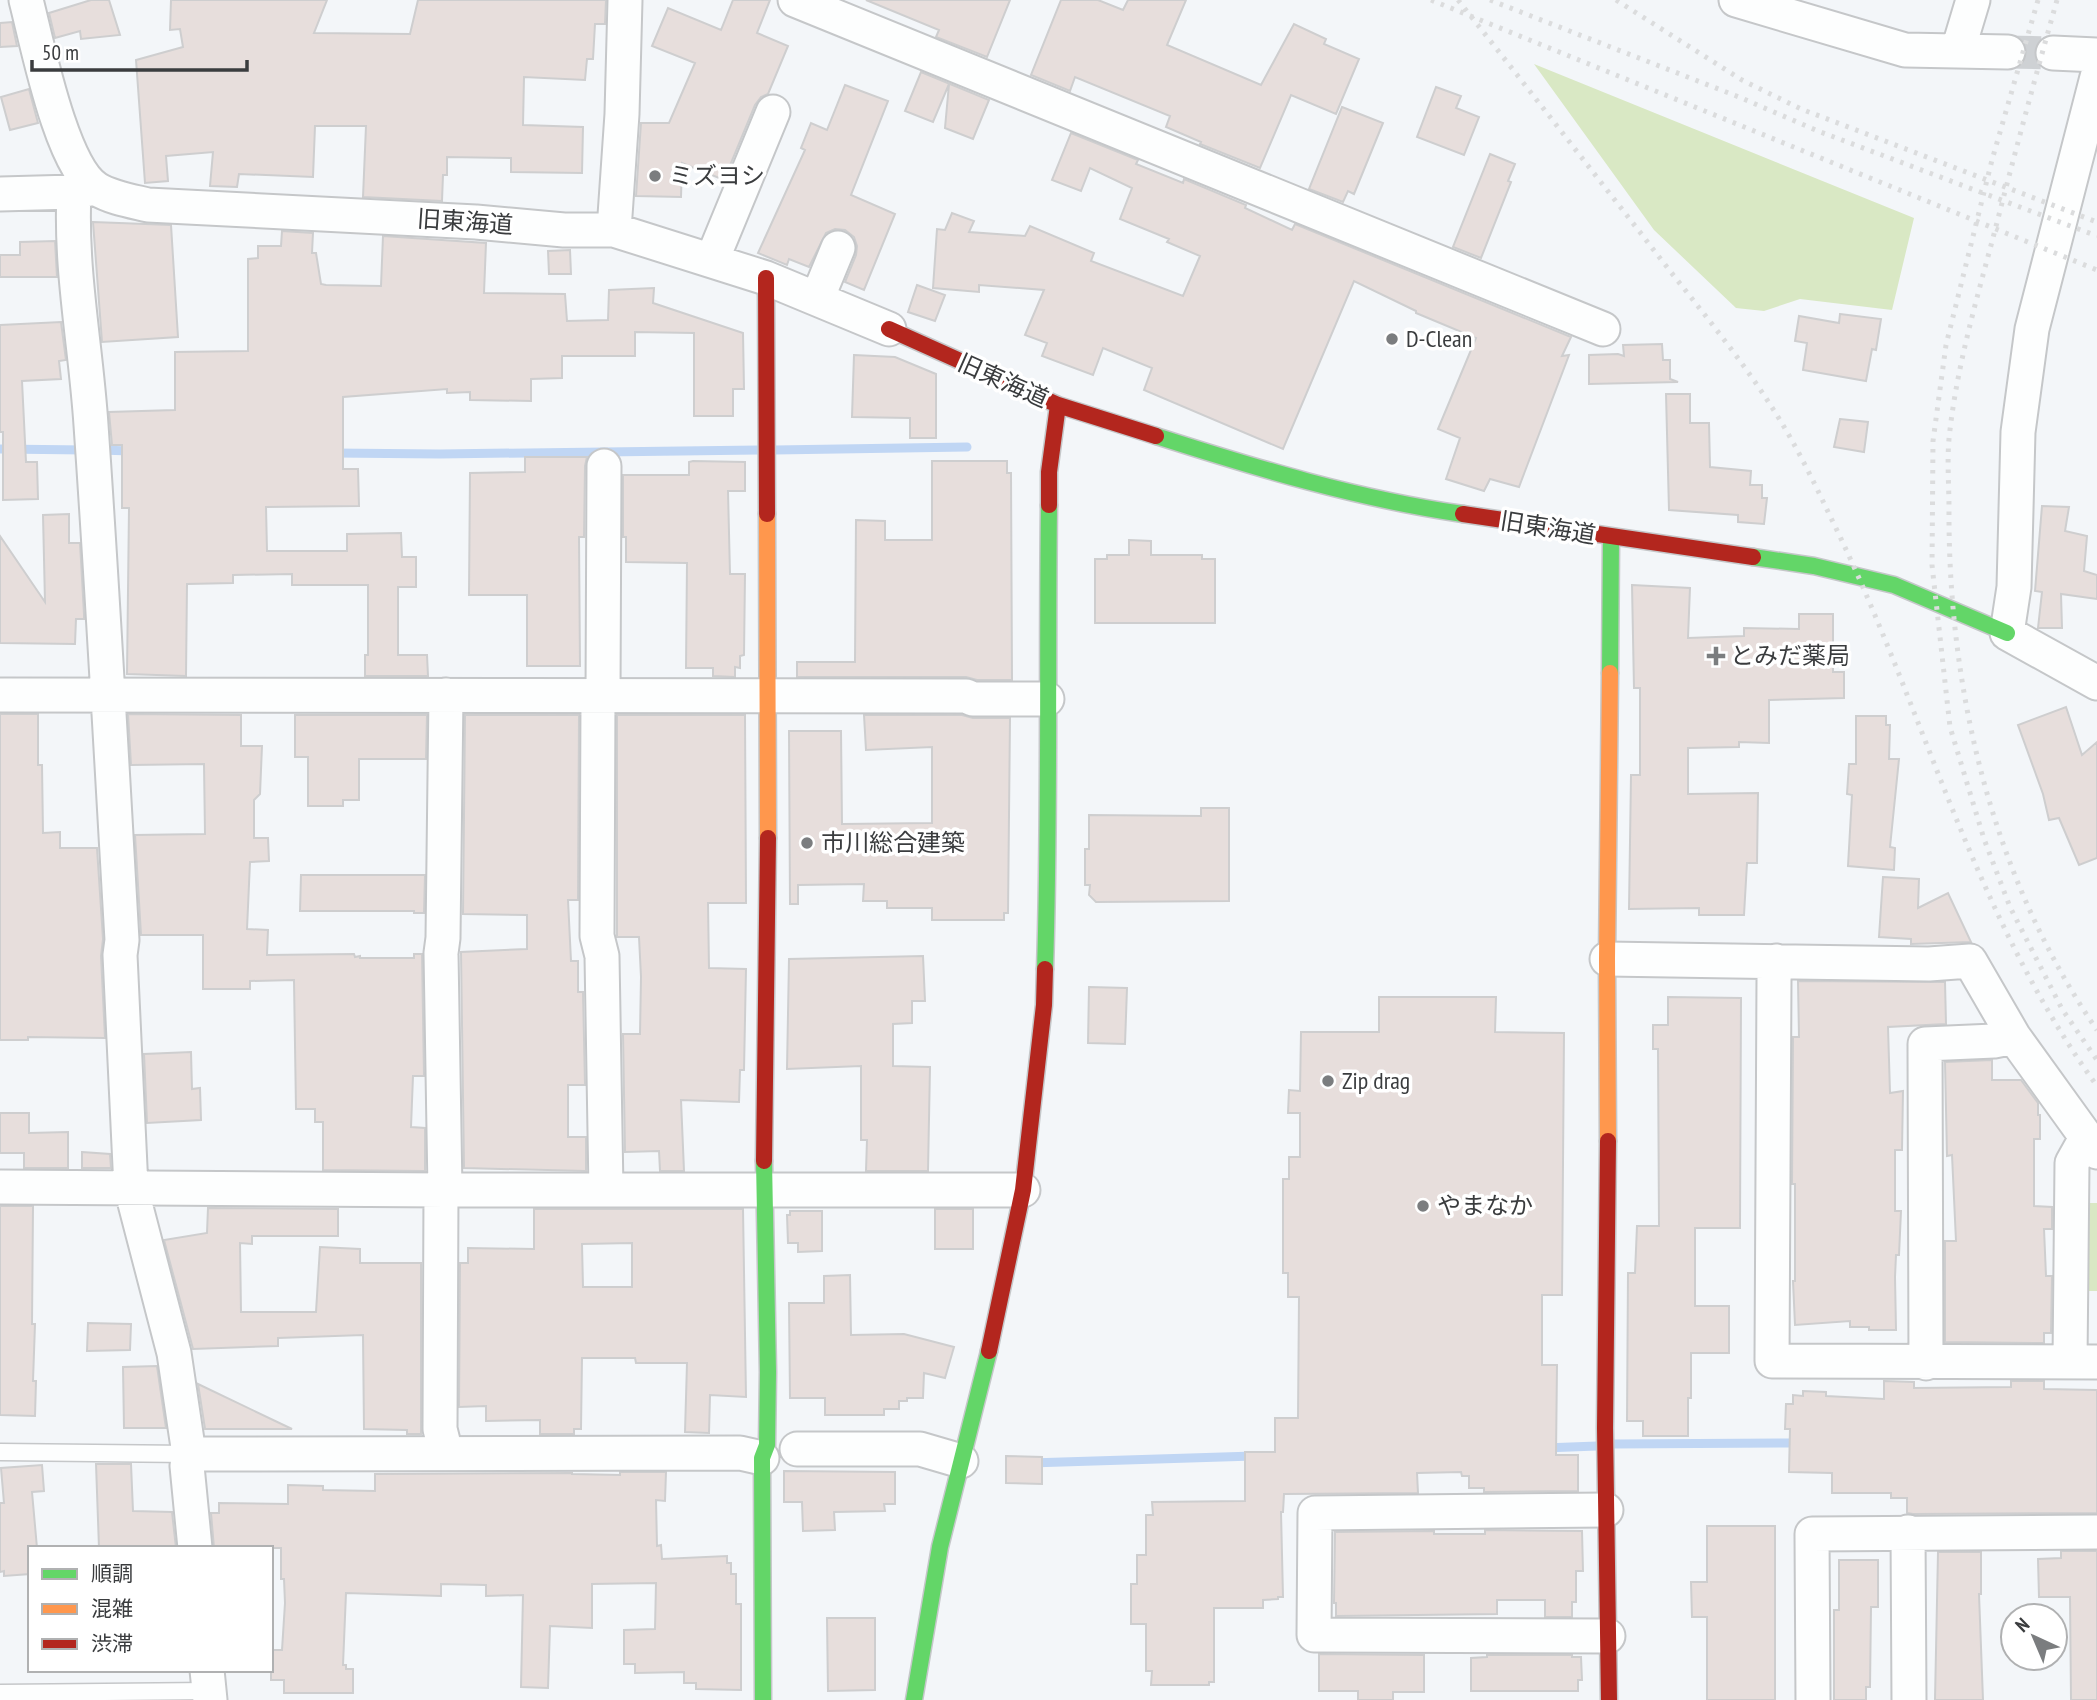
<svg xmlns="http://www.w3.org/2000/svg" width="2097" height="1700" viewBox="0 0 2097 1700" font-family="'PT Sans Narrow','Noto Sans JP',sans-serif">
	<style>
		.green { fill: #d9e8c4 }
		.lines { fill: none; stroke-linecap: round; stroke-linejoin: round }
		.stream { stroke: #c0d6f4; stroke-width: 9 }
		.building { fill: #e7dedc; stroke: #cececf; stroke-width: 2; fill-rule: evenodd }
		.street-tunnel { stroke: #ced1d4; stroke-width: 33; stroke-dasharray: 33 17; stroke-linecap: butt }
		.lane-casing { stroke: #c5c7c9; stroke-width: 19 }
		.street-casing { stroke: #c5c7c9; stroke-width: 37 }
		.fast-casing { stroke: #c5c7c9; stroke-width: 19 }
		.slow-casing { stroke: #c5c7c9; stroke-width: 19 }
		.jam-casing { stroke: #c5c7c9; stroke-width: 19 }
		.lane { stroke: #fdfefe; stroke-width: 16 }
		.street { stroke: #fdfefe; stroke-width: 33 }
		.fast { stroke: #63d668; stroke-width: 16 }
		.slow { stroke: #ff974d; stroke-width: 16 }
		.jam { stroke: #b3261e; stroke-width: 16 }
		.rail { stroke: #dbdcdd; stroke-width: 5; stroke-dasharray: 3.5 7; stroke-linecap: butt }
		.poi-dot { fill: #7b7d7f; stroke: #fff; stroke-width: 2.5 }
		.labels { text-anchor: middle; stroke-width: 7; stroke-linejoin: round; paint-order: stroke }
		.poi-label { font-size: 24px; fill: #3a3c3e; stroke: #fff; text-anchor: start }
		.street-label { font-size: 24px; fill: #3a3c3e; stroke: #fff }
	</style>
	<rect width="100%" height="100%" fill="#f3f6f9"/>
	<!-- green -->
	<path class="green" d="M1534,64L1914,218L1892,310L1800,299L1764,311L1736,308L1654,230Z
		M2086,1203H2097V1291H2084Z"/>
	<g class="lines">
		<!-- stream -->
		<path class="stream" d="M0,449L86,450
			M100,450L131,451
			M775,450L967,447
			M334,453L440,454L758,450
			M1614,1444L1799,1443
			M1544,1448L1597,1446
			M1030,1463L1254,1456"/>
	</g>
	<!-- building -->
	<path class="building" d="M91,0H109L120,35L81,39L80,31L55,38L49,13Z
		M171,0H327L314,33L410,34L418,0H606L605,24H595L593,59H587L585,80L524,77L523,125L583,127L582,173L511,172V158L447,157V175H443L442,201L363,197L366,126H315L313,177L239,174L237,187L210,186L213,152L166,156L168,181L145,183L136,60L183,47L180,29L170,30Z
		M733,0H770L757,33L788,46L768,94L761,97L755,105L724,180L682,163L681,197L636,196L641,123H669L695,63L652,46L668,8L721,30Z
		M866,0H1010L987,57L936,37L939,30Z
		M1061,0H1098L1123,10L1128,0H1186L1167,45L1261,85L1294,24L1326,39L1324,44L1359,59L1336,114L1291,95L1260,168L1200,144L1201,142L1166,127L1170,116L1075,77L1070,91L1031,75Z
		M12,22L17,46L0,47V23Z
		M921,72L989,100L973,139L945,128L949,84L933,122L905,111Z
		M845,85L888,101L851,195L895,214L864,290L845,282L856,255L857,246L854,237L845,230L835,229L826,233L809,267L789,259L787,265L758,253L805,150L801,148L811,123L827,130Z
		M1436,87L1461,96L1456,108L1479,117L1464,155L1417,137Z
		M29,89L38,123L10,130L1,97Z
		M1342,107L1383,123L1354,194L1348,191L1343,202L1309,189Z
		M1071,133L1138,160L1136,164L1183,183L1184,179L1246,205L1245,208L1292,230L1295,224L1571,337L1562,356L1569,355L1519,487L1490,479L1484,491L1446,479L1460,438L1438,429L1476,338L1416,313V311L1354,281L1283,449L1144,390L1152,368L1103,348L1093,375L1042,356L1047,343L1025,335L1044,290L979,285V292L933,288L937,229L945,230L952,213L974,221L969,232L1025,236L1030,226L1094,253L1091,261L1183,296L1200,256L1167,242L1169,239L1120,219L1132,188L1090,168L1081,191L1052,180Z
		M1490,154L1515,164L1508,181L1511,182L1481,258L1453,247Z
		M93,222L171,225L178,337L102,342Z
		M282,231L313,233L312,253H316L321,284L326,285L381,286L383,236L486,243L484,293L565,294L567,321L608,320L609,290L654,288L653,303L743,333L744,389H733V416H694V333L635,332V356H562V378L531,379V401L470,400V392L447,393V389L343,397V469H358L359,506L266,507L267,551H347V534L401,533L402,557H416V587H398V655H427L428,676H365V655H368V585H292V574L233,575V583L187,584L186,676L127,674L129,508H122V445H112L109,412L175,410V352L248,351V259L258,258V246H281Z
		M55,241L57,277H0V255H20V242Z
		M570,250L571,274H549L548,251Z
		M917,285L945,295L935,321L908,312Z
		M1840,314L1881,319L1876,350L1872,349L1866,381L1803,370L1807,343L1795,341L1799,316L1839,323Z
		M61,322L66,360L59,361L61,379L22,381L26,462H37L38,499L3,500V432H0V325Z
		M1662,344L1663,360H1670V379L1678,382L1589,384V355L1618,354L1624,356L1623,345Z
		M854,355L895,357L936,374V438H910V418L852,417Z
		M1666,394H1690V423H1709L1710,467L1751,471L1750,485H1762V498H1767L1764,524L1738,522V515L1669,510Z
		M1840,419L1868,422L1864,452L1834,447Z
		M525,457H587L585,466L584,537H579L580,666H527V595H469L470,473L525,472Z
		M693,461L745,462V491H728L730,574H745L744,655L740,656V668L735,667V677L713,676V668H686L687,563L626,562V537H623V475H689V462Z
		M932,461H1007V473H1011L1012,680H977L966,677H797V662H855L856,520L885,521V540H932Z
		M2042,506L2069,507L2065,531L2087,536L2084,571L2097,575V599L2061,594L2062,628H2038L2042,592L2035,591Z
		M69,514V543H80L84,614V619H76L75,644L0,643V536L45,602L43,515Z
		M1129,540L1151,541V555H1202V559H1215V623H1095V559H1107V555H1129Z
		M1632,585L1690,588L1688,638L1744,636V628L1799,629V614H1833V672H1844V698L1769,700V743L1739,742V747L1688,748V794L1758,793L1757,863H1747L1744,915H1699V908L1629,909L1631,775H1640V688H1634Z
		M2066,707L2082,755L2097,742V858L2079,865L2059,818L2049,820L2043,794L2018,725Z
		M0,714H38V765H42L43,833L60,832V848H97L103,939L101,956L105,1038L28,1037V1040H0Z
		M128,714L241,715V746H262L260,794L254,800V838H268L269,861L250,862L247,929L268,930L267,955L354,954L355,957L360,956V958H414V954H422L424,1076H413L411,1127L425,1128V1171L323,1170V1122H315V1109H296L294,980L250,981V989H203V935H141L135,835L205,834L204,764L131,765Z
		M295,715H427L426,759H359V800H343V806H308V757H295Z
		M465,715H579L578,900H568L571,961H578V992H583L585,1085H568V1137H586V1171L464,1168L461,952L527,949V915L463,914Z
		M617,715H745L746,903H708L709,968L746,969L744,1070H740L739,1102L681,1100L684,1171H660L659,1151L625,1152L623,1034H640L641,977L639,937H617Z
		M864,715H962L973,718H1010L1008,913H1004V920H932V908H887V901H863L864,884L798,885V904H790L789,731H841L842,824L932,823V747L866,750Z
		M1856,716H1886V725H1890L1889,759H1899L1890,847L1895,848L1894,870L1848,866L1852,795L1847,794L1849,764H1856Z
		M1201,808H1229V901L1096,902L1089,895L1090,885H1085V849H1089V815L1201,816Z
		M301,875H425L424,913H414V911H300Z
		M1883,877L1919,879L1918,908L1948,893L1971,942L1911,944V939L1879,937Z
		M923,956L925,1001H912V1023L893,1024V1066L930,1067L928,1171H866L867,1140H861V1066L787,1069L789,959Z
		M1798,981L1945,982L1946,1024L1888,1027L1890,1093L1903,1091L1902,1150H1895V1211H1901L1899,1255H1896L1895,1277L1896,1330H1869V1327H1850V1321L1795,1325L1793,1281H1795V1184H1792L1793,1037H1799Z
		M1089,987L1127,988L1125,1044L1088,1043Z
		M1379,997H1496L1495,1032L1564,1033L1562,1295H1542V1365H1557L1556,1455H1578V1491L1484,1492V1488H1469V1476H1462L1461,1472L1417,1473L1418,1493L1284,1494L1283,1512H1281L1283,1597H1278V1599L1263,1600V1608H1214V1682H1209V1685H1151L1152,1671H1146V1624H1131V1584H1137V1555H1146V1515H1153L1152,1502L1245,1501V1452H1275V1418H1298L1299,1297H1288V1273H1283V1179H1289V1157H1300V1113H1288L1289,1090L1300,1091L1301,1032H1379Z
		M1668,997L1741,998L1740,1228H1695V1306H1729V1353H1691V1398H1688V1436H1643V1421H1627L1628,1273H1635L1637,1226H1659L1658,1049H1653V1025H1668Z
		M191,1052L192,1089L200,1088L201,1120L147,1123L144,1054Z
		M1992,1060V1080H2021L2038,1103V1115H2040V1139H2034V1206L2052,1207V1229H2044L2046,1276H2052L2051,1333H2044V1343L1945,1342V1241H1956L1952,1155L1947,1156L1945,1062Z
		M0,1113H29V1133L68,1132V1168H24V1153H0Z
		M82,1152L110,1154L111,1168H82Z
		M0,1206H33L32,1324H35L33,1381H36L35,1416L0,1415Z
		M208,1208L338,1209V1236H252V1244L240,1243L241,1312H316L320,1247L360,1249V1263H421V1434H407V1430L364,1429L363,1335L278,1338V1346L193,1349L164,1240L207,1233Z
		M534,1209H743L746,1397L710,1395L709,1433L685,1432L687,1363H636L635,1358H582L581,1429H574V1434H540V1420L486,1421V1406L459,1407L460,1263H468V1248L534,1249ZM632,1243V1287H583L582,1244Z
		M935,1209H973V1249H935Z
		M790,1211H822V1251L798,1252V1243H788L787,1215H790Z
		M850,1275L851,1335L904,1334L954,1347L945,1378L924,1373L923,1398H907V1401H899V1409H884V1415H825V1398H790L789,1303H824V1276Z
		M88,1323L131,1324L130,1350L87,1351Z
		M157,1366L166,1428H124L123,1367Z
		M1884,1381L1914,1382V1388L2011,1387V1381H2044V1389L2097,1390V1513L1913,1514L1907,1513V1498H1891V1493H1832V1473L1789,1472L1790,1429H1785L1786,1404H1793V1395L1803,1396V1391L1826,1392V1396L1884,1399Z
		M198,1384L292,1429H205Z
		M1006,1456L1042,1457V1484L1006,1483Z
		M96,1464H131L133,1511L172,1512L176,1548H99Z
		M42,1465L44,1491L32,1492L37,1548H30V1574L4,1576V1571L0,1572V1503H4L1,1468Z
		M784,1471L895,1472V1504H884L885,1511L834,1512L835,1530L803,1531L802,1502H784Z
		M620,1472H666L665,1501L656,1500L657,1546L661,1545L662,1559L727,1556V1563H731V1574H736V1604H741V1690L696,1689V1683H684V1672L635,1673V1664H624V1630L655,1629L656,1583L592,1584V1628L550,1626L548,1688L521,1687L523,1595L486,1596V1585L441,1584V1596L346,1593L343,1665H346V1669H353V1693H284V1680H271V1650H282L285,1603L284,1579H281V1548H214L211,1513H219V1503L288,1504V1485L323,1486V1490L375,1491V1474L572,1473V1474L620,1475Z
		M1707,1526H1775V1700H1707V1617H1692L1691,1582H1707Z
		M1485,1530L1582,1531L1583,1571H1576V1602H1572V1617H1545V1600H1497V1614L1336,1616V1603H1334L1335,1532L1434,1531V1534H1485Z
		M2061,1551H2097V1700H2071L2070,1597H2039L2038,1559L2061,1558Z
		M1938,1552H1981V1594H1979L1983,1700H1935Z
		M1839,1560H1878V1607H1871L1870,1687H1866V1700H1834V1610H1839Z
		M827,1618H875V1690L828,1691Z
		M1319,1654L1424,1655V1692H1393V1700H1358V1691H1319Z
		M1487,1655H1572V1657H1581L1582,1680H1578V1691H1471V1658L1487,1657Z"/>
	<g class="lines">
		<!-- street-tunnel -->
		<path class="street-tunnel" d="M2008,52L2053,53"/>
		<!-- lane casing -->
		<g class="lane-casing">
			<path id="lane" d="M0,1452L189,1454
				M0,1693L209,1691"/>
		</g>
		<!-- street casing -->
		<g class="street-casing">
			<path id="street" d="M26,0C37,42 61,167 97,189C112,198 131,201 148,205L476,222L564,230H614L766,278L889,329
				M795,0L1603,329
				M1736,0L1905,50L2008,52
				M1958,50L1973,0
				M2053,53L2097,55
				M2097,77L2032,329L2018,432L2014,587L2007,633L2097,683
				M74,192C70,270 86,347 91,425C103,597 112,768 122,940L120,955L131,1188L174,1353L189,1454L187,1466L195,1548
				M0,194L74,192L95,188
				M614,230L622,114L625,0
				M712,260L773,112
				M817,299L838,248
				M0,695L966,696L973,699H1047
				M598,697L597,936L602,956L606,1190
				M603,697L604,466
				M1607,959L1929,964L1970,961L2014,1037L2097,1152
				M1776,961L1774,979L1772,1361L2097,1362
				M0,1187L445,1190H1023
				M441,1190L440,1429L446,1453
				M445,1190L441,953L443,938L446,695
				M2070,1361L2072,1163L2086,1138
				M1926,1363L1925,1044L1994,1041L2014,1037
				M797,1449H920L961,1461
				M189,1454L740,1453L762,1458
				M1606,1510L1315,1513L1314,1635L1608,1636
				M1908,1532L1909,1700
				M207,1670L210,1700
				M1813,1700L1812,1534L2097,1532"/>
		</g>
		<!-- fast casing -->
		<g class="fast-casing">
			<path id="fast" d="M1156,436C1256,468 1358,499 1463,514
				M1753,557L1814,566L1894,585L2007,633
				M1610,673L1611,537
				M1045,969C1050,814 1047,660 1049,505
				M763,1700L762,1458L767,1445L768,1372L764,1161
				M914,1700L940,1547L989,1351"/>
		</g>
		<!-- slow casing -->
		<g class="slow-casing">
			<path id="slow" d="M767,514L768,838
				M1608,1141L1607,959L1610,673"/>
		</g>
		<!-- jam casing -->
		<g class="jam-casing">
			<path id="jam" d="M766,278L767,514
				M889,329L1058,405L1156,436
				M1049,505V472L1058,405
				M1463,514L1753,557
				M1608,1141L1605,1428L1609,1700
				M764,1161L768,838
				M989,1351L1023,1190L1044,1005L1045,969"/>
		</g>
		<!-- lane -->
		<use href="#lane" class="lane"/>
		<!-- street -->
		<use href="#street" class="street"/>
		<!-- fast -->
		<use href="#fast" class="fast"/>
		<!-- slow -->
		<use href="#slow" class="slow"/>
		<!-- jam -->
		<use href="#jam" class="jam"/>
		<!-- rail -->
		<path class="rail" d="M1431,0L2097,270
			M1458,0C1520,78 1581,157 1643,236C1686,293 1735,349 1773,409C1795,443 1813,480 1830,516C1923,704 1972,914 2097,1086
			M1490,0L1739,97L1818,131L2097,236
			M1616,0L1742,80L1801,109L2097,222
			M2038,0L1992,160L1946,345L1933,441L1932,565L1950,727L1984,839L2010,907L2062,1009L2097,1060
			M2057,0C2035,78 2014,156 1994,234C1976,302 1956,369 1949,439C1947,462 1949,486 1949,509C1948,691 1993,879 2097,1030"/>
	</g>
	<!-- markers -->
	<g class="poi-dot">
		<circle cx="655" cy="176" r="7"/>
		<circle cx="1392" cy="339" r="7"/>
		<path d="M1712.5 645.5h7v7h7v7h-7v7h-7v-7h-7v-7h7z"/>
		<circle cx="807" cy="843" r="7"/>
		<circle cx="1328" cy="1081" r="7"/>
		<circle cx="1423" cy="1206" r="7"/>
	</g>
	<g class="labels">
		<!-- poi labels -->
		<g class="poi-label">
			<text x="669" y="184">ミズヨシ</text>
			<text x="1406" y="347">D-Clean</text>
			<text x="1730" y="664">とみだ薬局</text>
			<text x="821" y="851">市川総合建築</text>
			<text x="1342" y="1089">Zip drag</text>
			<text x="1437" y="1214">やまなか</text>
		</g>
		<!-- street labels -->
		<g class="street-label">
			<text transform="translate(465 222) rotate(4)" y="8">旧東海道</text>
			<text transform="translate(1003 381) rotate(24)" y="8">旧東海道</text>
			<text transform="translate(1548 528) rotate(9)" y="8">旧東海道</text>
		</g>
	</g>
	<!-- legend -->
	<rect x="28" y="1546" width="245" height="126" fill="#ffffff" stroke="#b0b1b2" stroke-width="2"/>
	<rect x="42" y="1569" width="35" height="10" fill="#63d668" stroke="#b0b1b2" stroke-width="2"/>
	<text x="91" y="1581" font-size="21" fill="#3a3c3e">順調</text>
	<rect x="42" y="1604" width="35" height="10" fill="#ff974d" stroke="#b0b1b2" stroke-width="2"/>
	<text x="91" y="1616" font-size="21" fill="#3a3c3e">混雑</text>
	<rect x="42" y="1639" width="35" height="10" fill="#b3261e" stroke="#b0b1b2" stroke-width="2"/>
	<text x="91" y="1651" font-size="21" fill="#3a3c3e">渋滞</text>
	<!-- north arrow -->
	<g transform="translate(2034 1637) rotate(316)"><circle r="33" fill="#ffffff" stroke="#b0b1b2" stroke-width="2"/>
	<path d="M0-5L12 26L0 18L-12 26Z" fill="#7b7d7f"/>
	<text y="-10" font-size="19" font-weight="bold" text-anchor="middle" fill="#3a3c3e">N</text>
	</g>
	<!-- scale -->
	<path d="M32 60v10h215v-10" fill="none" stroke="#3a3c3e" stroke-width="3.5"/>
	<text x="42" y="60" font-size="21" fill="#3a3c3e" stroke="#ffffff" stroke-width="5" paint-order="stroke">50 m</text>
</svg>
